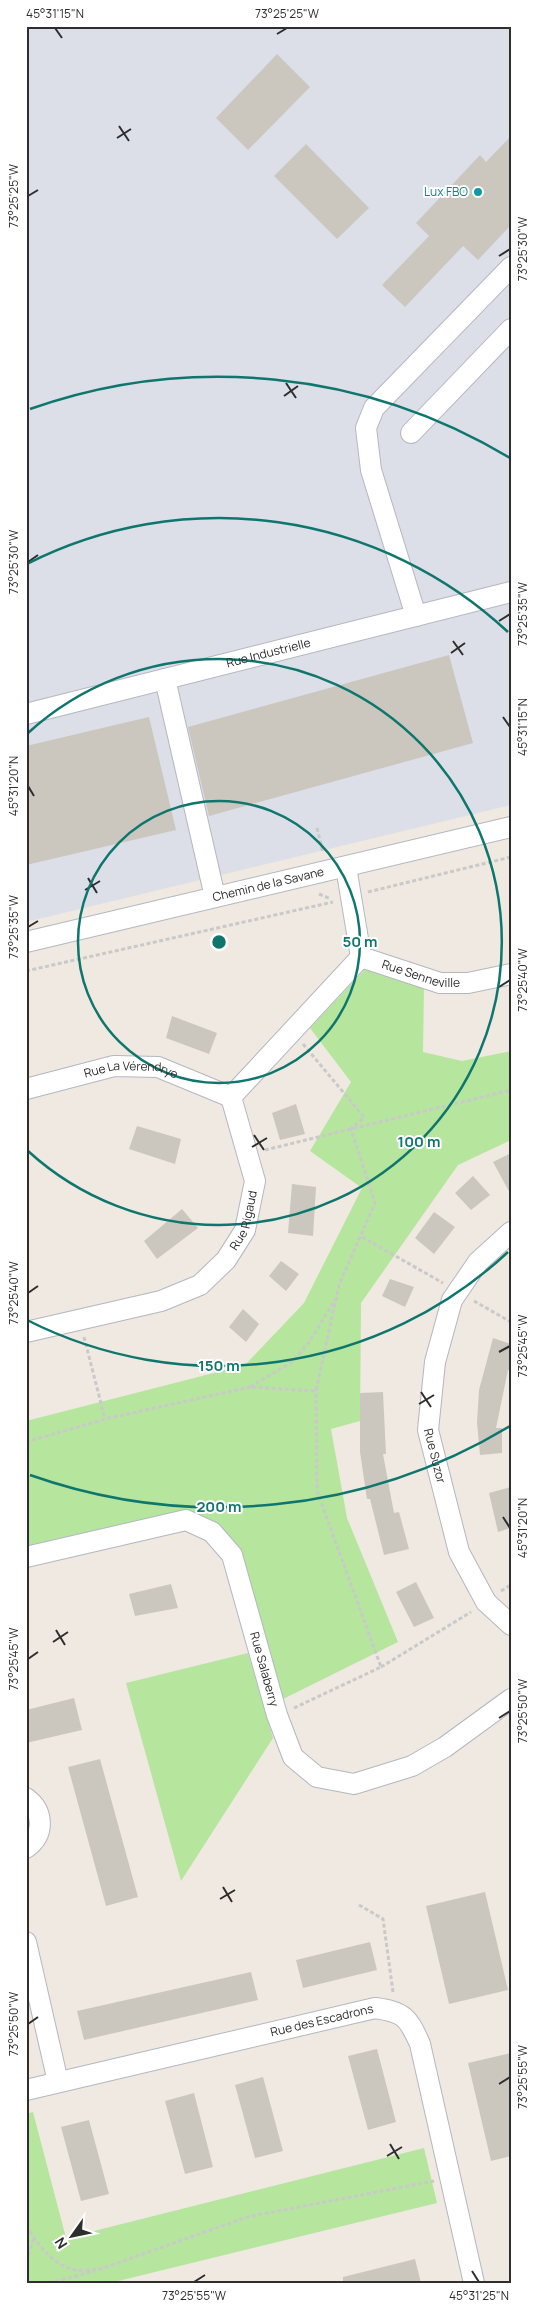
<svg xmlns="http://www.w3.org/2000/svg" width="537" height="2309" viewBox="0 0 537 2309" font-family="Manrope,sans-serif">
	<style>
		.airport { fill: #dcdee8 }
		.green { fill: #b6e59e }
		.building { fill: #cbc7bf }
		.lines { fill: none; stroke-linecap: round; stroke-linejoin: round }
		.minor-casing { stroke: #b4b7c1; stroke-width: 22 }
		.path { stroke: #c9c9c9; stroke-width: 3; stroke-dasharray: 4 2.5; stroke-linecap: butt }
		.minor { stroke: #fff; stroke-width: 20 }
		.ticks { fill: none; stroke: #2e2e2e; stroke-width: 2 }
		.ring { fill: none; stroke: #0f766e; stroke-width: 2.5 }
		.culture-dot { fill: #0f9aa8; stroke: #fff; stroke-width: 2 }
		.labels { text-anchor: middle; stroke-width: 4; stroke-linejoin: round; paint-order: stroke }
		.culture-label { font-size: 12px; fill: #0d838f; stroke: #fff; text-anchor: end }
		.street-label { font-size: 12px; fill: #2e2e2e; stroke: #fff }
		.centre { fill: #0f766e; stroke: #fff; stroke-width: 2.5 }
		.ring-label { font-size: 15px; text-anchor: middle; font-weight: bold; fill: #0f766e; stroke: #fff; stroke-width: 4; stroke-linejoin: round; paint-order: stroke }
		.neatline { fill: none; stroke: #2e2e2e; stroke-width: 2 }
		.ticks-label { font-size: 12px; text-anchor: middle; fill: #2e2e2e }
	</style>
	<rect width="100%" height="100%" fill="#efe9e1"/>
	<!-- airport -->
	<path class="airport" d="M26,26H511V805L26,922Z"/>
	<!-- green -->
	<path class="green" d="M373,961L424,985L423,1052L462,1061L511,1051V1140L458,1165L361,1303L360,1421L331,1429L347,1518L398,1642L279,1701L211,1521L26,1548V1421L245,1365L304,1303L362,1188L310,1151L351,1082L310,1028Z
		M248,1653L273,1738L181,1881L126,1683Z
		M33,2112L66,2238L424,2148L437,2203L110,2283H26V2114Z"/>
	<!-- building -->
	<path class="building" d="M277,54L310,87L248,150L216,118Z
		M511,136V225L478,260L463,246L405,307L382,285L429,236L416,223L480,155L486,162Z
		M306,144L369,208L337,239L274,176Z
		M449,655L473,743L209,816L188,727Z
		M149,717L176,830L26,865V746Z
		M172,1016L217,1033L209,1054L166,1038Z
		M296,1104L305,1134L280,1140L272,1113Z
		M137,1126L181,1139L175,1164L129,1149Z
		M511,1153V1195L493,1162Z
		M473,1176L490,1195L471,1210L455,1193Z
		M292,1184L316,1187L313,1236L288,1233Z
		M182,1209L198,1228L157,1259L144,1241Z
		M434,1212L455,1227L434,1254L415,1238Z
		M281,1261L299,1274L286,1291L269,1276Z
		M390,1279L414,1287L405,1307L382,1296Z
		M243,1309L259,1324L246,1342L229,1327Z
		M493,1338L511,1344V1371L508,1370L496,1428H502V1453L480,1455L477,1422L479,1390Z
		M383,1392L386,1454H383L394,1513L399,1512L409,1549L384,1555L370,1499H367L360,1452V1393Z
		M511,1487V1528L498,1532L489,1493Z
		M416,1582L434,1618L414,1627L396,1592Z
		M171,1584L178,1608L135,1616L129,1594Z
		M74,1698L82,1730L26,1743V1710Z
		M100,1759L138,1897L106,1906L68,1767Z
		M485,1892L508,1990L449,2004L426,1906Z
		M370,1942L377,1970L303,1988L296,1960Z
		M251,1972L258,2000L84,2040L77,2011Z
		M377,2049L396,2122L368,2130L348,2056Z
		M511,2053V2156L491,2161L468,2063Z
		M263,2077L283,2151L255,2158L235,2085Z
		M194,2093L213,2167L185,2174L165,2101Z
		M89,2120L109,2194L81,2201L61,2127Z
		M415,2259L421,2283H343V2277Z"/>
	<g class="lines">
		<!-- minor casing -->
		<g class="minor-casing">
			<g id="minor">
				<path d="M411,433L511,329"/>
				<path d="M416,616L371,470L366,428L374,408L511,267"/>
				<path d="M165,679L215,897"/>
				<path id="s1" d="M26,714L511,592"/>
				<path id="s2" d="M346,867L361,957L440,983H468L511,974"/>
				<path id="s3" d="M26,942L511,827"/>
				<path id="s4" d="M26,1089L114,1066L158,1067L231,1097"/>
				<path id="s5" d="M511,1232L478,1262L452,1300L435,1362L428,1430L459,1552L486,1602L511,1625"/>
				<path id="s6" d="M26,1332L161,1301L200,1285L226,1260L245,1230L255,1181L231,1097L361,957"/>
				<path id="s7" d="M26,1557L186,1520L212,1532L232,1555L277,1715L293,1757L317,1777L354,1784L412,1766L445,1747L511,1699"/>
				<path d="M26,1798C44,1811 45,1835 26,1848"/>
				<path d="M26,1942L58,2082"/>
				<path id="s8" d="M26,2090L375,2008C404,2012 408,2017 420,2044L474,2283"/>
			</g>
		</g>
		<!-- path -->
		<path class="path" d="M317,828L323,853
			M368,892L511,857
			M319,894L331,899
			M26,971L333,902
			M303,1044L364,1117L351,1129L375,1203L339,1285L316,1391L250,1387L292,1362L310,1341L336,1298
			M265,1150L511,1090
			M362,1237L443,1283
			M474,1301L511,1322
			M84,1337L105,1419
			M26,1442L105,1419L250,1387
			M501,1591L511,1585
			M381,1667L471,1612
			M294,1708L381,1667L317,1491L316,1389
			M359,1905L383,1919L393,1992
			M26,2226C38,2244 53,2266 76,2270C84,2271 93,2269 101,2269L247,2217L434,2181
			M26,2261L34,2238
			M49,2283L95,2271"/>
		<!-- minor -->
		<use href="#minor" class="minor"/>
	</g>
	<!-- ticks -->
	<path class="ticks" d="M55,28L62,38M277,34L287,28M119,126L129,141M117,138L131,129M28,196L38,190M499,256L510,249M286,383L296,398M284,396L298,386M28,562L38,555M499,621L510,614M453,641L463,655M451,653L465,643M503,717L510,727M28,786L34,796M88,878L97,893M85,890L100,881M28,927L38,921M499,987L510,980M254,1135L264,1150M252,1147L267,1138M28,1293L38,1286M499,1352L510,1346M421,1392L431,1407M419,1404L434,1395M503,1517L510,1528M56,1630L65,1645M53,1642L68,1632M28,1659L38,1652M499,1718L510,1711M223,1887L232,1902M220,1899L235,1890M28,2024L38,2017M499,2084L510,2077M390,2144L399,2159M387,2156L402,2147M472,2271L479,2282M194,2282L205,2275"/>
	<!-- distance rings -->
	<g class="ring">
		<circle cx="219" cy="942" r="141"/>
		<path d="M28 733A283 283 0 1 1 28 1151"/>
		<path d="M508 1252A424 424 0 0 1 27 1320M27 564A424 424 0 0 1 508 632"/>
		<path d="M510 1426A565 565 0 0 1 30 1475M30 409A565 565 0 0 1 510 458"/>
	</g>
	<!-- markers -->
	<circle class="culture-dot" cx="478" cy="192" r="5"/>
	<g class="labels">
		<!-- culture labels -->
		<g class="culture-label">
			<text x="468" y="196">Lux FBO</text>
		</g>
		<!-- street labels -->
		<g class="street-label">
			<text dy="4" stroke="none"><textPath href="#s1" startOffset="250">Rue Industrielle</textPath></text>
			<text dy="4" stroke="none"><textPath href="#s3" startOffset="249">Chemin de la Savane</textPath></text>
			<text dy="4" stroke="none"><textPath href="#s2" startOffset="154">Rue Senneville</textPath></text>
			<text dy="4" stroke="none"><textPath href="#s4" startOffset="108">Rue La Vérendrye</textPath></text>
			<text dy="4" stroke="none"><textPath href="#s6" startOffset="261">Rue Rigaud</textPath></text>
			<text dy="4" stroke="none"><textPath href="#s5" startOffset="250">Rue Suzor</textPath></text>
			<text dy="4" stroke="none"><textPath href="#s7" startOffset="342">Rue Salaberry</textPath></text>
			<text dy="4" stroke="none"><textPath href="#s8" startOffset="304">Rue des Escadrons</textPath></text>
		</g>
	</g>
	<circle cx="219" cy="942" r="8" class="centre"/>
	<g class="ring-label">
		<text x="360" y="947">50 m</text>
		<text x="419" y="1147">100 m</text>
		<text x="219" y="1371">150 m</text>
		<text x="219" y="1512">200 m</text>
	</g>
	<!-- border -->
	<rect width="537" height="2309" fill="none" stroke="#ffffff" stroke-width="55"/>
	<!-- north arrow -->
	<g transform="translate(72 2236) rotate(237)" stroke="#ffffff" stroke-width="4" paint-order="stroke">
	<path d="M0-4L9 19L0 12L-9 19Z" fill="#2e2e2e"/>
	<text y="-8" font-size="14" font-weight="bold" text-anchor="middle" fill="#2e2e2e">N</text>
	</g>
	<rect x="28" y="28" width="482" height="2254" class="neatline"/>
	<g class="ticks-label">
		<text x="55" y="18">45°31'15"N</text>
		<text x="287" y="18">73°25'25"W</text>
		<text transform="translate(14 196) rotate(-90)" y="4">73°25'25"W</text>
		<text transform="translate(523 249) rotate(-90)" y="4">73°25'30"W</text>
		<text transform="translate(14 562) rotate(-90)" y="4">73°25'30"W</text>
		<text transform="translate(523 614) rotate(-90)" y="4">73°25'35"W</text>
		<text transform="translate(523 727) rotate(-90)" y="4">45°31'15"N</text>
		<text transform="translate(14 786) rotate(-90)" y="4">45°31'20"N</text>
		<text transform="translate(14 927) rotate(-90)" y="4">73°25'35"W</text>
		<text transform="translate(523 980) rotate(-90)" y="4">73°25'40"W</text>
		<text transform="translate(14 1293) rotate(-90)" y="4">73°25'40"W</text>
		<text transform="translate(523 1346) rotate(-90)" y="4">73°25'45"W</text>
		<text transform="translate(523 1528) rotate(-90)" y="4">45°31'20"N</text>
		<text transform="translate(14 1659) rotate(-90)" y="4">73°25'45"W</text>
		<text transform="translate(523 1711) rotate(-90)" y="4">73°25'50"W</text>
		<text transform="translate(14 2024) rotate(-90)" y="4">73°25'50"W</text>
		<text transform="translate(523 2077) rotate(-90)" y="4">73°25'55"W</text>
		<text x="194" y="2300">73°25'55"W</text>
		<text x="479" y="2300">45°31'25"N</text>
	</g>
</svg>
